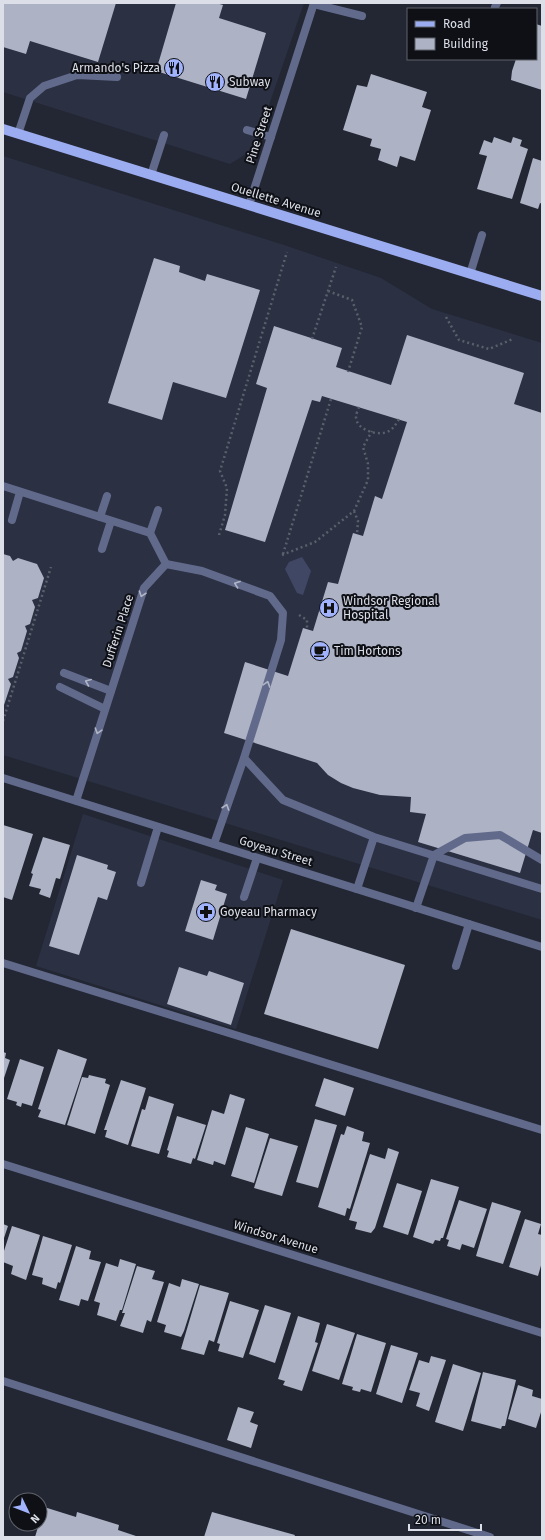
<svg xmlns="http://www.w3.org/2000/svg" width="545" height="1540" viewBox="0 0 545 1540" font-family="'Fira Sans',sans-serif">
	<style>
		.built { fill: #2b3043 }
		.green { fill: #404765 }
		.building { fill: #adb2c4 }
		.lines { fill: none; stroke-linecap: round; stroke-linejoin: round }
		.path { stroke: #5b5f6b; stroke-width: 2.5; stroke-dasharray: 2 3; stroke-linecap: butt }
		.lane { stroke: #616a8b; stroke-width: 8 }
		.street { stroke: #616a8b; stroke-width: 8 }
		.primary { stroke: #9bacf0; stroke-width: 10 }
		.oneway { stroke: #b1b6c7 }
		.labels { text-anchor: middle; stroke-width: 4; stroke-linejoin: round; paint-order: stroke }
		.poi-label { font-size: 12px; fill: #dcdfe8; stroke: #0e1016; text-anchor: start }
		.street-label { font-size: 12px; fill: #dcdfe8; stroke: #0e1016 }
	</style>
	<rect width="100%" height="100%" fill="#232734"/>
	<!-- built -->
	<path class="built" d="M3,3H304L254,149L230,164L3,92Z
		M3,156L284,245L381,278L432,309L542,343V920L3,755Z
		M83,814L283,880L236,1029L36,966Z"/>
	<!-- green -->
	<path class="green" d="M302,557L311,571L303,595L297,593L285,569L289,562Z"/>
	<!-- building -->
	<path class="building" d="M3,3H116L98,62L30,41L26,54L3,47Z
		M176,3H216L223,5L219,18L266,33L246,99L156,71Z
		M536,24L542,26V90L511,80L512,71L516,59H536Z
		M371,74L427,92L422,107L431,110L415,161L400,156L397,167L378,160L381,149L370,146L372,139L343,130L357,85L367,87Z
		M494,137L511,143L513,137L522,140L520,146L528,149L512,199L477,189L487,156L479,154L484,140L492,143Z
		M533,158L542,161V204L540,203L538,209L520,203Z
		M154,258L180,266L179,272L205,281L207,274L260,290L226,398L173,382L162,420L108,403Z
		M274,326L342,348L336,367L391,385L407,335L524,373L514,404L542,413V833L533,830L520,873L418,842L426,814L410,812L411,797L380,795L353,788L341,783L328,775L317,763L224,733L245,662L288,676L303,628L313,631L328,582L338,584L353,533L363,536L375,496L382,499L407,422L322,396L320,402L312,400L265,542L225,530L267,388L256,384Z
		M3,554L10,556L13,561L18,558L37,564L44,578L38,598L32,600L35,607L30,624L25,626L27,631L21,651L17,653L19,658L13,677L8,679L11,684L3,708Z
		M3,825L33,834L12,900L3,897Z
		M43,837L70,845L60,879L56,878L50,898L39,894L41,889L29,886L33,874L31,873Z
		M77,855L108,865L107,869L116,872L107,900L98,897L79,955L49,946Z
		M201,880L217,885L215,890L227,894L213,940L185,931Z
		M291,929L405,965L378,1049L264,1014Z
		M179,967L207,976L209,971L244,983L231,1025L167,1004Z
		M58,1049L87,1059L65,1125L38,1117L41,1110L38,1109Z
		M3,1052L6,1053L5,1058L10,1060L3,1081Z
		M20,1059L44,1067L32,1106L22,1103L21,1107L16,1105L17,1102L7,1099Z
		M89,1075L106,1079L105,1083L110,1085L95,1134L67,1125L82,1077L88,1078Z
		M324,1078L354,1088L345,1116L315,1106Z
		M121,1080L146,1088L128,1145L105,1137L107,1130H104Z
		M230,1094L245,1099L225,1165L214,1161L213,1165L197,1160L212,1110L224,1114Z
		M149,1096L174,1104L159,1154L131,1146L142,1109L145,1110Z
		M177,1116L206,1125L195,1159L193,1158L191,1164L167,1157L169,1151L167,1150Z
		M315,1119L337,1125L318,1188L296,1182Z
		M347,1126L364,1132L362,1141L370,1143L350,1209L347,1208L345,1216L318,1207L341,1134L344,1135Z
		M246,1127L269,1134L254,1183L231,1176Z
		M270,1138L298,1146L282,1196L254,1188Z
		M388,1148L399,1152L375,1228L371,1233L355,1229L357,1222L349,1220L370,1154L385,1159Z
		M431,1179L459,1187L443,1238H441L440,1241L435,1240L433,1244L413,1237Z
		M397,1183L422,1191L408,1235L383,1227Z
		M459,1200L487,1209L474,1248L462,1244L460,1250L447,1246L449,1240L446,1239Z
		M492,1202L521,1211L503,1264L476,1256Z
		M525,1219L541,1224L538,1234L542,1235V1262L538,1276L509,1267Z
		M3,1224L8,1226L3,1241Z
		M12,1226L40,1235L26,1280L11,1274L13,1266L3,1262V1254Z
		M43,1236L72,1245L60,1283L58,1282L56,1289L42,1284L43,1278L32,1275Z
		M76,1246L91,1251L89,1259L101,1262L88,1301L81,1299L79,1306L59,1300Z
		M120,1259L136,1264L122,1310H120L116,1321L97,1315L100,1303L94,1301L106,1263L118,1267Z
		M137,1266L155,1271L152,1279L164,1282L151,1322L147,1320L143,1333L120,1326L125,1313H122Z
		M182,1279L199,1284L184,1331L181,1337L164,1332L166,1325L157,1322L169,1283L180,1287Z
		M200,1285L229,1293L214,1342L209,1340L204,1355L181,1349Z
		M230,1301L259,1310L243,1358L218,1351L220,1344L217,1343Z
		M265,1305L291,1313L275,1363L249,1354Z
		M298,1316L320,1323L315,1342L318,1343L302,1391L283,1385L285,1381L278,1379Z
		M327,1324L355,1333L339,1380L312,1371Z
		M357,1334L386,1343L371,1392L361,1389L360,1392L352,1390L353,1387L342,1384Z
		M391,1345L418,1353L402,1403L376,1394Z
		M431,1356L446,1360L429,1411L416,1406L420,1393L409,1390L419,1360L429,1363Z
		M453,1364L481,1373L463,1431L435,1422Z
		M483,1372L516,1380L505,1426H502L501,1429L471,1421Z
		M518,1385L533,1390L532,1396L542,1399V1409L536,1428L508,1419Z
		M238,1407L254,1412L250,1422L258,1425L251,1448L227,1440Z
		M44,1507L76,1517L77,1512L119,1525L118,1530L139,1537H35Z
		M212,1512L295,1535L294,1537H204Z"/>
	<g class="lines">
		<!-- path -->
		<path class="path" d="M328,291L352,300L362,327L348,372
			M446,317L459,340L489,349L513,339
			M312,339L336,267
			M359,407C358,410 356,414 356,416C355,430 379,437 389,431C393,429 396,424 399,419
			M354,511L358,521L357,534
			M219,535L225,515L227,488L220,471L287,252
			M283,554L331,399
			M282,555L315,542L354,511L368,480V464L363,447L372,431
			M299,615L307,620V629
			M3,721L51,567"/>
		<!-- lane -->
		<path class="lane" d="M314,4L362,16
			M495,7L497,3
			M247,130L271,137
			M18,134L30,98L44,86L77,75L117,77
			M151,175L164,135
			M470,274L482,235
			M100,517L107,496
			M12,520L20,492
			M150,533L158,510
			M102,549L111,521
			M166,564L202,571L270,596L283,613L281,640L244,758L214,844
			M64,673L111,691
			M60,687L105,709
			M244,758L283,800L374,837L542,889
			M141,883L158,827
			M357,889L374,837
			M244,897L257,858
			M416,908L434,855L465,838L500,835L542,860
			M3,963L542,1130
			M456,966L469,924
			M3,1381L490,1537"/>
		<!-- street -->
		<path class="street" d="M249,205L314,3
			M3,486L150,533L166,564L144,588L76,801
			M3,778L542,947
			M3,1164L542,1333"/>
		<!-- primary -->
		<path class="primary" d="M3,129L542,296"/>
	</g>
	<!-- one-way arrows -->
	<defs><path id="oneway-chevron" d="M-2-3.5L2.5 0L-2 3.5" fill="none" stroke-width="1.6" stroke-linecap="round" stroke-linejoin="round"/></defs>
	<g class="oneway">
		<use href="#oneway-chevron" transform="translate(237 584) rotate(-160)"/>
		<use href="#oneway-chevron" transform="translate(142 594) rotate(109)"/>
		<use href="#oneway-chevron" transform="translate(88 682) rotate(-158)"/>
		<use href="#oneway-chevron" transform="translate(267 684) rotate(-72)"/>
		<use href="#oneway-chevron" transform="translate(98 731) rotate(108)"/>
		<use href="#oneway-chevron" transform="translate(226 807) rotate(-71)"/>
	</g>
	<!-- icons -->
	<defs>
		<g id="restaurant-disc" transform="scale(1)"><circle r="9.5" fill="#a1b3fd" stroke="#0e1016"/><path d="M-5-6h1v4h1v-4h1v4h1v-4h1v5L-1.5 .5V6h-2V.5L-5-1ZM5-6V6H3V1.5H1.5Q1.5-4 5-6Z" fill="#111"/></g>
		<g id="hospital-disc" transform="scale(1)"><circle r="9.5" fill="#a1b3fd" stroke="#0e1016"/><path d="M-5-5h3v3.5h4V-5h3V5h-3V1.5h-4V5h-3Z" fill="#111"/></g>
		<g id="cafe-disc" transform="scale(1)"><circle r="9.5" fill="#a1b3fd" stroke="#0e1016"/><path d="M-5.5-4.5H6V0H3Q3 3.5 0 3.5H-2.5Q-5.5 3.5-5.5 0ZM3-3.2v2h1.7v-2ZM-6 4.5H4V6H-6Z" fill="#111"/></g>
		<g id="pharmacy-disc" transform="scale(1)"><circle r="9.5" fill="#a1b3fd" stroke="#0e1016"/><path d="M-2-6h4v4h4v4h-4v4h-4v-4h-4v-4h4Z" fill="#111"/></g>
	</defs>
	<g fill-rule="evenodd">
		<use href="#restaurant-disc" x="174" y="68"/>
		<use href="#restaurant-disc" x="215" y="82"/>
		<use href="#hospital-disc" x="329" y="608"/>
		<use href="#cafe-disc" x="320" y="651"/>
		<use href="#pharmacy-disc" x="206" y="912"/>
	</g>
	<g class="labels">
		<!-- poi labels -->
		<g class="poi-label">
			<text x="160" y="72" text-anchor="end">Armando's Pizza</text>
			<text x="229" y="86">Subway</text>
			<text x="343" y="605">Windsor Regional<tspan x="343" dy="14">Hospital</tspan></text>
			<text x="334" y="655">Tim Hortons</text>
			<text x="220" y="916">Goyeau Pharmacy</text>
		</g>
		<!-- street labels -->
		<g class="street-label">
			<text transform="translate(259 135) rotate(-72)" y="4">Pine Street</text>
			<text transform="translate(276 200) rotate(17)" y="4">Ouellette Avenue</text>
			<text transform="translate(118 631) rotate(-72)" y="4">Dufferin Place</text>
			<text transform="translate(276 851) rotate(17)" y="4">Goyeau Street</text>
			<text transform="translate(276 1237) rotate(17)" y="4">Windsor Avenue</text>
		</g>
	</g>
	<!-- border -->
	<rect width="545" height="1540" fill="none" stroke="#dcdfe8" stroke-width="8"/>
	<!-- legend -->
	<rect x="407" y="8" width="130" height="52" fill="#0e1016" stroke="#60636a"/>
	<rect x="415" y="21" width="20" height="6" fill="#9bacf0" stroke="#60636a"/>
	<text x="443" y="28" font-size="12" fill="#dcdfe8">Road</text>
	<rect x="415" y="38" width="20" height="12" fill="#adb2c4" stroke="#60636a"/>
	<text x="443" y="48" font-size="12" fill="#dcdfe8">Building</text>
	<!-- north arrow -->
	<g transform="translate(28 1512) rotate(133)"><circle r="19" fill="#0e1016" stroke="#60636a"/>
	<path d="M0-3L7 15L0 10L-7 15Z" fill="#a1b3fd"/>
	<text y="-6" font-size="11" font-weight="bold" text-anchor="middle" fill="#dcdfe8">N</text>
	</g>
	<!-- scale -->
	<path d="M409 1524v6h72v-6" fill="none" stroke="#dcdfe8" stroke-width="2"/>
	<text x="415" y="1524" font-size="12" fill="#dcdfe8" stroke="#0e1016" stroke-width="3" paint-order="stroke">20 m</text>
</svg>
